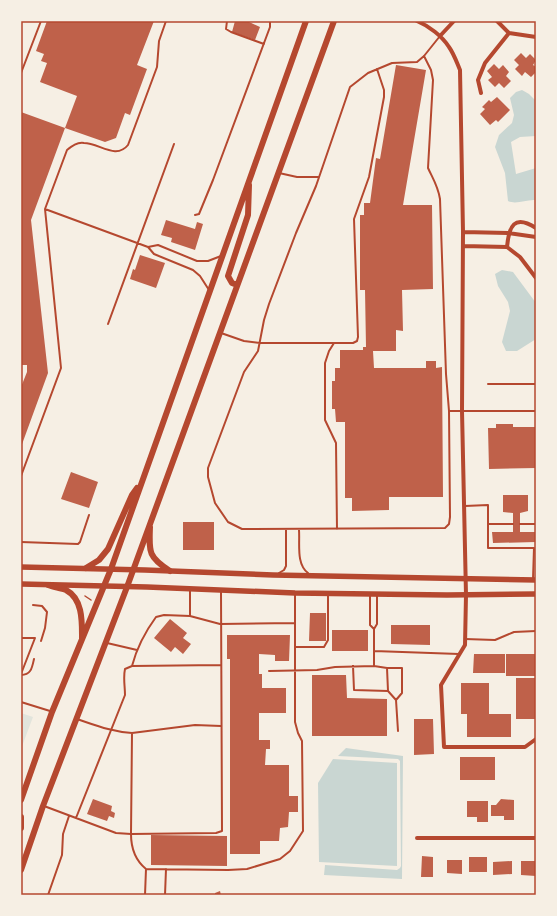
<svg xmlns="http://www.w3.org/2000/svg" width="557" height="916" viewBox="0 0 557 916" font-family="'Noto Sans',sans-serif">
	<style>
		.green { fill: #e2e4dc }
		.water { fill: #c9d6d2 }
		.building { fill: #bf614a }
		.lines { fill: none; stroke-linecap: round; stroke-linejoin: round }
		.path { stroke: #b5482f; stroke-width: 1.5 }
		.service { stroke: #b5482f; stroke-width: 2 }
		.minor { stroke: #b5482f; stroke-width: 4 }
		.secondary { stroke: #b5482f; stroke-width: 5.5 }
		.primary { stroke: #b5482f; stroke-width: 6 }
		.neatline { fill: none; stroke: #b5482f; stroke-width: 1.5 }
	</style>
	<rect width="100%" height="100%" fill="#f6efe4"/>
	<!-- green -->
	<path class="green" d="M21,713L33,717L21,749Z"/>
	<!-- water -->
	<path class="water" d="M522,90L529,94L536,101V136L520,137L511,142L516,174L536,168V200C526,199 517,205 508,201L505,173L495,147L499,135L512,123L514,115L510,98L516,92Z
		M502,270L513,272L536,303V339L517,351H506L502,342L510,311L508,302L498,286L495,274Z
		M346,748L403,756L402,879L324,875L325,865L397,870L400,868L401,866L400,761L398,759L338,756Z
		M333,759L397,763V866L319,862L318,783Z"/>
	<!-- building -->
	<path class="building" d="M47,21H154L137,65L147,69L130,115L125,113L116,138L105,142L65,128L77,96L40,82L47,63L41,61L44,54L36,51Z
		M235,21H247L260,27L255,40L232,32Z
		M521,53L526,58L530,54L536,60L533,65L536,67V72L531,77L525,72L522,76L515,69L519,65L514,60Z
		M494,64L499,69L503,65L509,72L506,76L511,81L504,88L499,83L495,87L488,80L492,77L487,71Z
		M396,65L426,70L403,205H432L433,289L402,290L403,331L396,330V351H373L374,368H426V361H436V368L442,367L443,497H389V510L352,511V498H345V422H336L335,409H332V381H335V368H340V350H363V347H366L365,290H360V215H364V203H370L376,158L380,159Z
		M497,97L510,110L498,122L496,120L490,125L480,114L485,109L482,107L489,100L491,102Z
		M21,112L65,128L31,220L48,373L21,447V387L27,372V365H21Z
		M166,220L195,229L197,222L203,224L195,250L171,242L172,238L161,235Z
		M140,255L165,263L156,288L130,279L133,269L135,270Z
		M496,424H513V427H536V468L489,469L488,428H496Z
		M71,472L98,482L89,508L61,499Z
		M503,495H528V511L520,513V532H536V542L493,543L492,532H513V513L503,512Z
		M183,522H214V550H183Z
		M310,613H326V641H309Z
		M170,619L187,633L183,638L191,644L183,654L175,647L171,652L154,638Z
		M391,625H430V645L391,644Z
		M332,630H368V651H332Z
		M227,635H290L289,661H275V655L259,654V674H262V688H286V713H259V740H270V749H266L265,765H289V796H298V812H289L288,827L280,828L279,841H260V854H230V659H227Z
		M474,654H505V673H473Z
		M506,654H536V676H506Z
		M312,675H346L347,698L387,699V736H312Z
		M516,678H536V719H516Z
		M461,683H489V714H511V737H467V714H461Z
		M414,719H433L434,754L414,755Z
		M460,757H495V780H460Z
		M93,799L112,806L111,811L115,813L114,818L109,816L107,821L87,814Z
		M501,799L514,800V820H504V816H491V805H496Z
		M467,801H488V822H477V817H467Z
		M151,835L227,836V866L151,865Z
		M422,856L433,857V877H421Z
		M469,857H487V872H469Z
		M447,860H462V874L447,873Z
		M512,861V874L493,875V862Z
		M521,861H536V876L521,875Z
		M220,891L221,895H215V893Z"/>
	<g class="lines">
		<!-- path -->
		<path class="path" d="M85,596L91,600"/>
		<!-- service -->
		<path class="service" d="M216,21H218
			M227,21L226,29L231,32L264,44
			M440,36L424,56L417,62L392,63L368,73L350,87L316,186L296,233L269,304L264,320L258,351L244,372L208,468V477L215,503L228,522L242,529L445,528L449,524L450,517L449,411H536
			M424,56L431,70L433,80L428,168C433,179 438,186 440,199L446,374L449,411
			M21,73L41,21
			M279,173L297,177H319
			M45,209L148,247L158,245L197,261H208L221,256
			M195,215L199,214L213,180L270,27V21
			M148,247L154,254L193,270L200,276L209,290
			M108,324L174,144
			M221,333L244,341L260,343H353L357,341L358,337L354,219L369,177L384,97V90L377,69
			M334,343L329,351L325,363V420L336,443L337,529
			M488,384H536
			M21,476L61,368L45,209L67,150C72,146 77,142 84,143C99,143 116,160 128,145L157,67L159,41L166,21
			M465,506L488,505V548H534L533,579
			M488,524H513
			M520,524H536
			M299,530C300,544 296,564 308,573
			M21,542L78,544L80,542L89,515
			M279,573L284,570L286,566V530
			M370,595V625L374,629L377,624V595
			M33,605L42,606L47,612L45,628L41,641
			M190,616L220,624L295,623
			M374,629V665
			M21,638H35L21,674
			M465,639L495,640L514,632L536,631
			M107,643L137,650
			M296,647H324L328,640V595
			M374,651L459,654
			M132,666C137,647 145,632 156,617L164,615L190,616V590
			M387,668H402V693L396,700L388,691
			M269,671L317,670L335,667L374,666L387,668L388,691L354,690L353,666
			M21,675C31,675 32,668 34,659
			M396,700L398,731
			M21,702L50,711
			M77,719C95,725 112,732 132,733L195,725L221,726
			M132,733L131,834C131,848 135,860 146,869L228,870L247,869L280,859L290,851L303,831L302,741L298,733L295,722V594
			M44,806L116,833L131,834L216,833L222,831L221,591
			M76,818L125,695C125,686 123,678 125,669L132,666L221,665
			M48,895L62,855L63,834L69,816
			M145,895L146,869
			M165,895L166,869"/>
		<!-- minor -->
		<path class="minor" d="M417,21C429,26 442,36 449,47C454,54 457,63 460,70L463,232L462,411L466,595L465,645L441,685L444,747H525L536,739
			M497,21L509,33L536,37
			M440,36L454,21
			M481,93L478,80L485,63L509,33
			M463,232L508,233L536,237
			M463,246L507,247L520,257L536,278
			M507,247C509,226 514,214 536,228
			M417,838H536"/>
		<!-- secondary -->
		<path class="secondary" d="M21,567L145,570L273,575L536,580
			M21,584L147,587L295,593L447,595L536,594"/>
		<!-- primary -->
		<path class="primary" d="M237,285L232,283L228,276L248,215L249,185
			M150,527C149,552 148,557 170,571
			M86,568L99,560L108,549L132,495L137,488
			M48,585C53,587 61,588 66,590C83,599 82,622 82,638
			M21,800L52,712L111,569L306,21
			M21,817V828
			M21,870L43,806L127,587L334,21"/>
	</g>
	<!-- border -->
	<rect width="557" height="916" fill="none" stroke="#f6efe4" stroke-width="44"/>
	<rect x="22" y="22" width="513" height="872" class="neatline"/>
</svg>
